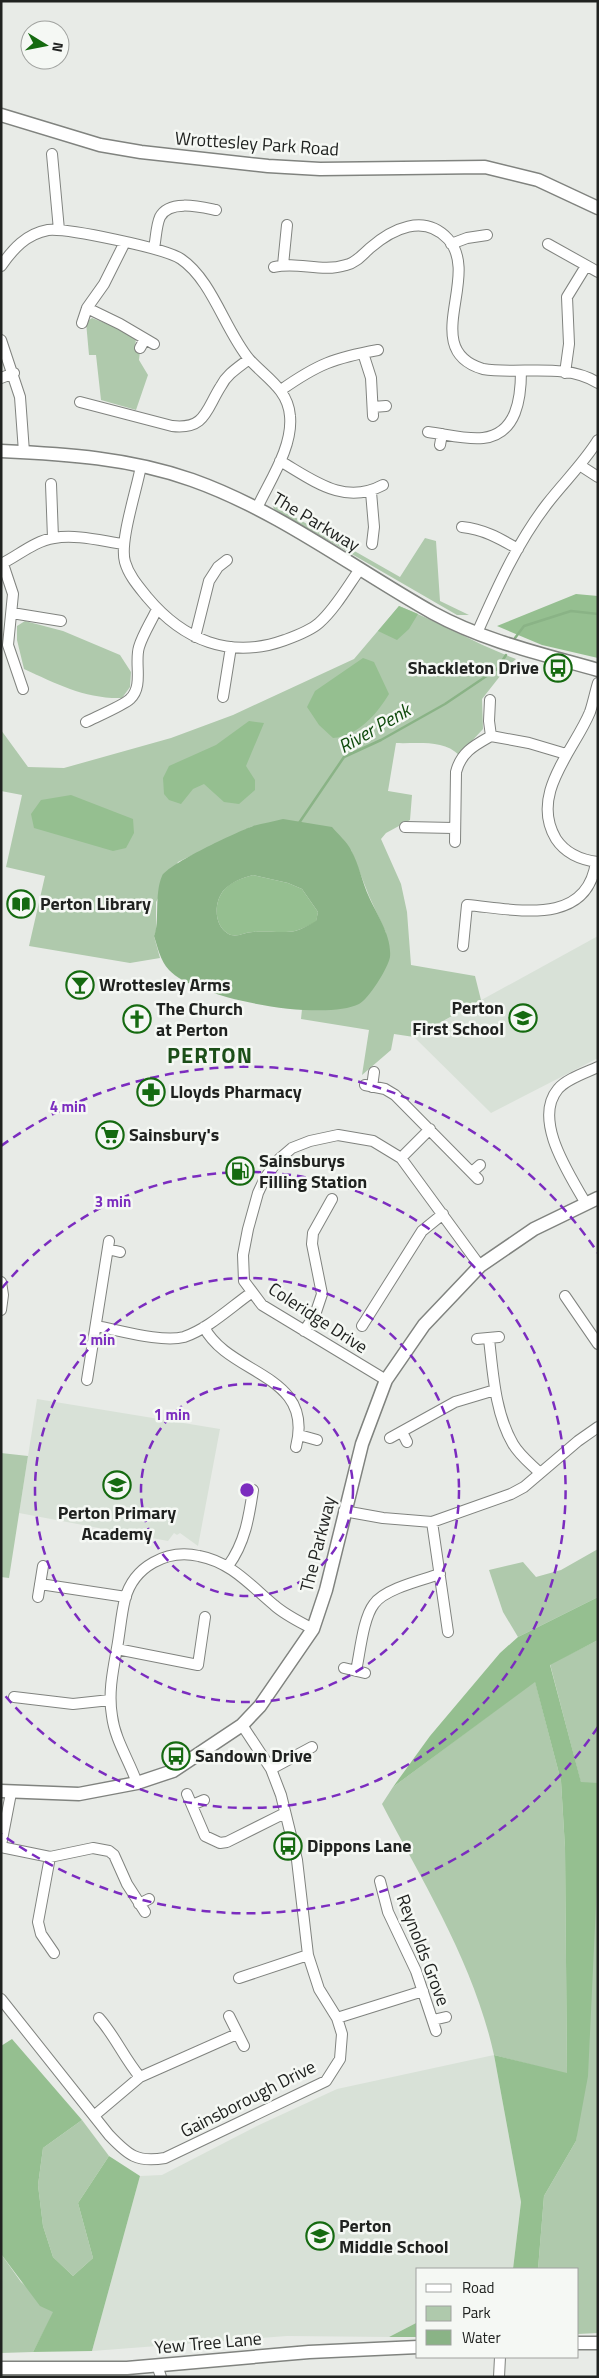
<svg xmlns="http://www.w3.org/2000/svg" width="599" height="2378" viewBox="0 0 599 2378" font-family="'Titillium Web',sans-serif">
	<style>
		.built { fill: #d8e1d7 }
		.green { fill: #afc9ac }
		.forest { fill: #95bf90 }
		.water { fill: #8ab386; fill-rule: evenodd }
		.lines { fill: none; stroke-linecap: round; stroke-linejoin: round }
		.stream { stroke: #8ab386; stroke-width: 2.5 }
		.minor-casing { stroke: #80837f; stroke-width: 12 }
		.tertiary-casing { stroke: #80837f; stroke-width: 15 }
		.minor { stroke: #fff; stroke-width: 10 }
		.tertiary { stroke: #fff; stroke-width: 12 }
		.ring { fill: none; stroke: #7b2cbf; stroke-width: 2.5; stroke-dasharray: 9 6 }
		.labels { text-anchor: middle; stroke-width: 5; stroke-linejoin: round; paint-order: stroke }
		.street-label { font-size: 18px; fill: #202220; stroke: #f5f8f4 }
		.poi-label { font-size: 18px; font-weight: bold; fill: #202220; stroke: #f5f8f4; text-anchor: start }
		.water-label { font-size: 19px; font-style: italic; fill: #0e490b; stroke: #f5f8f4 }
		.district-label { font-size: 22px; font-weight: bold; letter-spacing: 1px; fill: #1b4e18; stroke: #f5f8f4 }
		.centre { fill: #7b2cbf; stroke: #f5f8f4; stroke-width: 2.5 }
		.ring-label { font-size: 15px; text-anchor: middle; font-weight: bold; fill: #7b2cbf; stroke: #f5f8f4; stroke-width: 5; stroke-linejoin: round; paint-order: stroke }
	</style>
	<rect width="100%" height="100%" fill="#e8ebe7"/>
	<!-- built -->
	<path class="built" d="M598,936V1058L491,1113L414,1037Z
		M37,1399L220,1429L198,1546L180,1533L177,1535L174,1533L168,1541L19,1513Z
		M494,2055L521,2202L513,2269H418V2322L389,2337L287,2336L92,2351L140,2176L162,2175L259,2125L337,2089Z"/>
	<!-- green -->
	<path class="green" d="M92,318L118,328L136,338L135,348L140,351L139,360L148,375L136,410L101,400L96,355H89L86,322Z
		M272,504L400,577L425,538L436,541L440,601L469,615H457L274,509Z
		M399,606C439,622 476,644 516,659L508,666L482,699L483,729L459,755C443,739 416,744 396,743L388,791L412,795L410,820L386,833L381,839L401,884L407,912L411,965L475,976L481,1000L414,1037L394,1034L391,1050L362,1075L369,1030L301,1019L302,1009L328,1010L386,933L369,896L351,850L253,826L178,862L156,902V931L154,936L160,958L130,963L29,946L45,876L6,867L22,795L1,791V730L28,767L64,768L171,738L233,715L354,659Z
		M25,621L63,631L120,655L131,672L130,687L122,698C85,699 57,684 24,669L17,640V626Z
		M1,1453L28,1456L9,1578L1,1577Z
		M598,1549V1597L518,1637L503,1612L489,1570L523,1562L536,1577L561,1570Z
		M598,1640V1783H581L550,1664Z
		M535,1681L561,1781L565,1848L567,2074L494,2055C474,1964 425,1886 382,1804L393,1787Z
		M598,1862V2333L578,2334V2269H538L544,2196L576,2141Z
		M82,2120L109,2156L78,2203L93,2258L73,2276L53,2257L43,2226L38,2185L43,2148Z
		M1,2254L21,2282L54,2312L33,2352L1,2353Z"/>
	<!-- forest -->
	<path class="forest" d="M576,594L598,596V658L542,645L497,626Z
		M399,606L418,614L409,629L397,640L378,631Z
		M363,658L374,662L389,694C377,714 358,736 333,738L319,725L307,707L315,691Z
		M249,721L264,723L246,766L255,780V790L239,804L224,802L204,784L193,789L181,804L169,800L164,794L163,778L169,766L216,745Z
		M71,795L133,819L134,833L126,848L113,851L34,828L31,814L41,800Z
		M253,875L288,883L302,889L318,912L316,922C309,925 302,929 295,931C288,933 263,931 253,932C244,932 236,939 227,933C214,924 214,903 223,891C230,882 242,878 253,875Z
		M598,1597V1640L550,1665L581,1782L598,1783V1862L588,2076L576,2141L544,2196L538,2269H513L521,2202L494,2055L567,2073L565,1848L561,1781L535,1682L393,1787L430,1736L500,1653L518,1637Z
		M12,2039L82,2120L43,2148L38,2185L43,2226L53,2257L73,2276L93,2258L78,2203L109,2156L140,2176L92,2351L33,2352L53,2312L40,2306L1,2254V2046Z
		M418,2322V2337H389Z"/>
	<!-- water -->
	<path class="water" d="M283,819L332,827C338,834 347,842 351,850C359,864 362,882 369,897C377,915 392,936 390,957C388,968 369,999 359,1004C323,1022 196,999 169,970C160,960 158,948 154,936C160,923 154,894 162,876C168,864 237,832 253,826C262,823 273,822 283,819ZM253,875L288,883L302,889L318,912L316,921C309,925 302,929 295,931C288,933 263,931 253,932C244,932 236,939 227,933C214,924 214,903 223,891C231,882 242,878 253,875Z"/>
	<g class="lines">
		<!-- stream -->
		<path class="stream" d="M515,638L524,626L571,611L598,614
			M299,823L344,757L381,740L445,704L497,669L506,655"/>
		<!-- minor casing -->
		<g class="minor-casing">
			<path id="minor" d="M52,154L59,230
				M451,244L467,238L487,235
				M548,244L598,272
				M154,248C156,239 156,226 160,217C169,199 201,207 216,210
				M283,265L287,225
				M1,266C13,249 26,234 48,230C66,228 165,248 181,259C212,280 225,330 249,359C265,377 288,389 290,416C293,447 270,480 257,508
				M274,267C298,261 321,273 346,265C356,263 363,254 370,248C392,229 424,213 448,239C482,276 418,350 483,369C520,375 565,362 598,383
				M87,308L120,324L154,344
				M82,323L87,308L104,284L125,242
				M1,340L20,397L24,452
				M140,348L145,339
				M363,353L371,378L373,416
				M565,373L569,344L567,297L586,266
				M1,378L14,373
				M281,390C318,364 334,358 378,350
				M80,402L172,426C206,430 206,409 221,386C227,374 239,367 249,359
				M373,407L386,406
				M428,432C445,434 466,440 483,438C517,434 521,398 521,371
				M440,445L442,434
				M280,461C313,480 344,506 383,485
				M141,466C137,489 119,542 125,562C129,576 139,587 147,597C183,640 230,660 285,640C296,636 310,631 319,623C335,609 348,586 360,569
				M581,466L598,477
				M51,484L53,538
				M371,492L374,527L372,544
				M462,527C483,529 499,538 518,549
				M1,564C18,556 34,541 54,538C76,534 102,541 124,544
				M3,564L13,594L8,645L23,689
				M12,613L61,621
				M477,633C497,588 517,543 547,504C564,482 583,464 598,440
				M195,637L209,581L218,567L227,560
				M598,683C595,693 593,703 590,712C574,751 529,794 556,839C566,854 581,860 598,862
				M223,697L231,647
				M490,700L489,721L491,736
				M86,722C96,717 124,705 130,699C144,686 134,663 139,647C143,634 151,622 157,609
				M405,827L454,828
				M455,842L456,772C461,752 475,745 491,736L529,743L566,754
				M463,946L467,905C514,909 587,928 596,862
				M365,1085L385,1089L395,1095L478,1179
				M372,1087L374,1072
				M401,1158L430,1129
				M472,1172L480,1165
				M585,1202C570,1175 532,1120 558,1089C566,1079 585,1073 598,1067
				M108,1249L120,1252
				M1,1282L3,1295L1,1310
				M565,1296L598,1344
				M96,1326C119,1330 162,1343 184,1337C208,1329 231,1307 251,1293
				M362,1326L422,1231L443,1214
				M204,1327C229,1376 315,1373 296,1447
				M304,1331L315,1315L322,1294L312,1244L313,1233L332,1199
				M477,1339L499,1337
				M489,1339C493,1373 495,1413 513,1444C520,1456 531,1464 540,1473
				M87,1380L109,1241
				M386,1380L262,1305L244,1281L243,1255L248,1229L258,1193L265,1178L278,1160L292,1148L310,1141L338,1135L373,1141L401,1158L480,1266
				M402,1432L407,1442
				M299,1435L317,1440
				M390,1438L455,1402L495,1390
				M344,1511L383,1518L432,1522L511,1494L524,1487L578,1441L598,1427
				M432,1522L448,1632
				M228,1566C245,1543 249,1517 253,1490
				M40,1584L126,1597
				M38,1597L43,1566
				M117,1649L198,1665L205,1617
				M344,1668L365,1673
				M356,1671C360,1653 363,1618 374,1604C384,1589 422,1580 440,1574
				M14,1697L73,1704L110,1700
				M271,1769L312,1747
				M137,1783C129,1760 115,1740 112,1716C108,1693 113,1670 117,1648C120,1632 121,1615 125,1599C134,1566 167,1549 199,1556C231,1562 250,1585 274,1605C285,1615 300,1622 313,1629
				M187,1794L205,1836L220,1843L227,1842L285,1813
				M192,1805L204,1800
				M1,1845L11,1793
				M1,1847L50,1857L93,1848L109,1851L114,1855L127,1884L145,1912
				M50,1857L38,1922L41,1934L54,1953
				M380,1881L388,1912L416,1971L436,2031
				M139,1904L149,1899
				M239,1978L308,1955
				M1,1999L109,2135C128,2155 137,2163 165,2158L326,2081L340,2059L342,2034L337,2018L319,1989L308,1955L297,1860L281,1795L271,1769L242,1725
				M229,2016L244,2046
				M99,2018C115,2036 124,2058 140,2077
				M337,2018L423,1991
				M433,2020L446,2017
				M95,2115L140,2077L237,2034
				M157,2365L161,2377
				M499,2377L500,2357"/>
		</g>
		<!-- tertiary casing -->
		<g class="tertiary-casing">
			<path id="tertiary" d="M1,115L100,145L141,152L268,166L320,169L485,167L538,180L598,208
				M1,451C66,454 130,458 192,480C279,511 353,568 433,613C484,641 542,654 598,670
				M1,1791L79,1794L137,1783L173,1771L242,1725L260,1706L313,1629L326,1590L362,1444L386,1380L424,1325L480,1266L534,1229L598,1198
				M578,2343H598
				M1,2368H127L309,2352L418,2347"/>
		</g>
		<!-- minor -->
		<use href="#minor" class="minor"/>
		<!-- tertiary -->
		<use href="#tertiary" class="tertiary"/>
	</g>
	<!-- distance rings -->
	<g class="ring">
		<circle cx="247" cy="1490" r="106"/>
		<circle cx="247" cy="1490" r="212"/>
		<path d="M2 1288A318 318 0 1 1 2 1692"/>
		<path d="M598 1727A423 423 0 0 1 1 1834M1 1146A423 423 0 0 1 598 1253"/>
	</g>
	<!-- icons -->
	<defs>
		<g id="bus-ring" transform="scale(1.4375)"><circle r="9.5" fill="#f5f8f4" stroke="#156a10" stroke-width="1.5"/><path d="M-5-6H5V4H4V6H2V4H-2V6H-4V4H-5ZM-3.5-4V0h7V-4ZM-3.5 1.2v1.5H-2V1.2ZM2 1.2v1.5H3.5V1.2Z" fill="#156a10"/></g>
		<g id="library-ring" transform="scale(1.4375)"><circle r="9.5" fill="#f5f8f4" stroke="#156a10" stroke-width="1.5"/><path d="M-6-4Q-3-5.5-.7-3.5V5Q-3 3-6 4ZM6-4Q3-5.5 .7-3.5V5Q3 3 6 4Z" fill="#156a10"/></g>
		<g id="bar-ring" transform="scale(1.4375)"><circle r="9.5" fill="#f5f8f4" stroke="#156a10" stroke-width="1.5"/><path d="M-6-5H6L.8 .8V4.5H3.5V6h-7V4.5H-.8V.8Z" fill="#156a10"/></g>
		<g id="school-ring" transform="scale(1.4375)"><circle r="9.5" fill="#f5f8f4" stroke="#156a10" stroke-width="1.5"/><path d="M0-5L7-2L0 1L-7-2ZM-4 1L0 2.5L4 1V4Q0 6-4 4Z" fill="#156a10"/></g>
		<g id="church-ring" transform="scale(1.4375)"><circle r="9.5" fill="#f5f8f4" stroke="#156a10" stroke-width="1.5"/><path d="M-1.2-6h2.4v3.5h3.3v2.4h-3.3V6h-2.4V-.1h-3.3v-2.4h3.3Z" fill="#156a10"/></g>
		<g id="pharmacy-ring" transform="scale(1.4375)"><circle r="9.5" fill="#f5f8f4" stroke="#156a10" stroke-width="1.5"/><path d="M-2-6h4v4h4v4h-4v4h-4v-4h-4v-4h4Z" fill="#156a10"/></g>
		<g id="supermarket-ring" transform="scale(1.4375)"><circle r="9.5" fill="#f5f8f4" stroke="#156a10" stroke-width="1.5"/><path d="M-6-5.5h2.5l.6 2H6L4.5 2H-2.5L-4.4-4H-6ZM-1.5 3.2a1.3 1.3 0 1 0 .1 0ZM3 3.2a1.3 1.3 0 1 0 .1 0Z" fill="#156a10"/></g>
		<g id="fuel-ring" transform="scale(1.4375)"><circle r="9.5" fill="#f5f8f4" stroke="#156a10" stroke-width="1.5"/><path d="M-5.5-6h7V0h2V4h1.3V-2.5L3-4.5l.8-.8L6-3V5H2.5V1h-1V6h-7ZM-4.2-4.7v3.2H.2V-4.7Z" fill="#156a10"/></g>
	</defs>
	<g fill-rule="evenodd">
		<use href="#bus-ring" x="558" y="668"/>
		<use href="#library-ring" x="21" y="904"/>
		<use href="#bar-ring" x="80" y="985"/>
		<use href="#school-ring" x="523" y="1018"/>
		<use href="#church-ring" x="137" y="1019"/>
		<use href="#pharmacy-ring" x="151" y="1092"/>
		<use href="#supermarket-ring" x="110" y="1135"/>
		<use href="#fuel-ring" x="240" y="1171"/>
		<use href="#school-ring" x="117" y="1485"/>
		<use href="#bus-ring" x="176" y="1756"/>
		<use href="#bus-ring" x="288" y="1846"/>
		<use href="#school-ring" x="320" y="2236"/>
	</g>
	<g class="labels">
		<!-- street labels -->
		<g class="street-label">
			<text transform="translate(257 144) rotate(4)" y="6">Wrottesley Park Road</text>
			<text transform="translate(316 522) rotate(31)" y="6">The Parkway</text>
			<text transform="translate(318 1318) rotate(33)" y="6">Coleridge Drive</text>
			<text transform="translate(318 1544) rotate(-76)" y="6">The Parkway</text>
			<text transform="translate(423 1950) rotate(69)" y="6">Reynolds Grove</text>
			<text transform="translate(248 2099) rotate(-27)" y="6">Gainsborough Drive</text>
			<text transform="translate(208 2343) rotate(-5)" y="6">Yew Tree Lane</text>
		</g>
		<!-- poi labels -->
		<g class="poi-label">
			<text x="539" y="674" text-anchor="end">Shackleton Drive</text>
			<text x="40" y="910">Perton Library</text>
			<text x="99" y="991">Wrottesley Arms</text>
			<text x="504" y="1014" text-anchor="end">Perton<tspan x="504" dy="21">First School</tspan></text>
			<text x="156" y="1015">The Church<tspan x="156" dy="21">at Perton</tspan></text>
			<text x="170" y="1098">Lloyds Pharmacy</text>
			<text x="129" y="1141">Sainsbury's</text>
			<text x="259" y="1167">Sainsburys<tspan x="259" dy="21">Filling Station</tspan></text>
			<text x="117" y="1519" text-anchor="middle">Perton Primary<tspan x="117" dy="21">Academy</tspan></text>
			<text x="195" y="1762">Sandown Drive</text>
			<text x="307" y="1852">Dippons Lane</text>
			<text x="339" y="2232">Perton<tspan x="339" dy="21">Middle School</tspan></text>
		</g>
		<!-- water labels -->
		<g class="water-label">
			<text transform="translate(374 728) rotate(-30)" y="7">River Penk</text>
		</g>
		<!-- district labels -->
		<g class="district-label">
			<text x="210" y="1063">PERTON</text>
		</g>
	</g>
	<circle cx="247" cy="1490" r="8" class="centre"/>
	<g class="ring-label">
		<text x="68" y="1112">4 min</text>
		<text x="113" y="1207">3 min</text>
		<text x="97" y="1345">2 min</text>
		<text x="172" y="1420">1 min</text>
	</g>
	<!-- border -->
	<rect width="599" height="2378" fill="none" stroke="#202220" stroke-width="5"/>
	<!-- legend -->
	<rect x="416" y="2268" width="162" height="90" fill="#f5f8f4" stroke="#a0a29f"/>
	<rect x="426" y="2284" width="25" height="8" fill="#ffffff" stroke="#a0a29f"/>
	<text x="462" y="2293" font-size="15" fill="#202220">Road</text>
	<rect x="426" y="2306" width="25" height="15" fill="#afc9ac" stroke="#a0a29f"/>
	<text x="462" y="2318" font-size="15" fill="#202220">Park</text>
	<rect x="426" y="2330" width="25" height="15" fill="#8ab386" stroke="#a0a29f"/>
	<text x="462" y="2343" font-size="15" fill="#202220">Water</text>
	<!-- north arrow -->
	<g transform="translate(45 45) rotate(100)"><circle r="24" fill="#f5f8f4" stroke="#a0a29f"/>
	<path d="M0-4L9 19L0 12L-9 19Z" fill="#156a10"/>
	<text y="-8" font-size="14" font-weight="bold" text-anchor="middle" fill="#202220">N</text>
	</g>
</svg>
